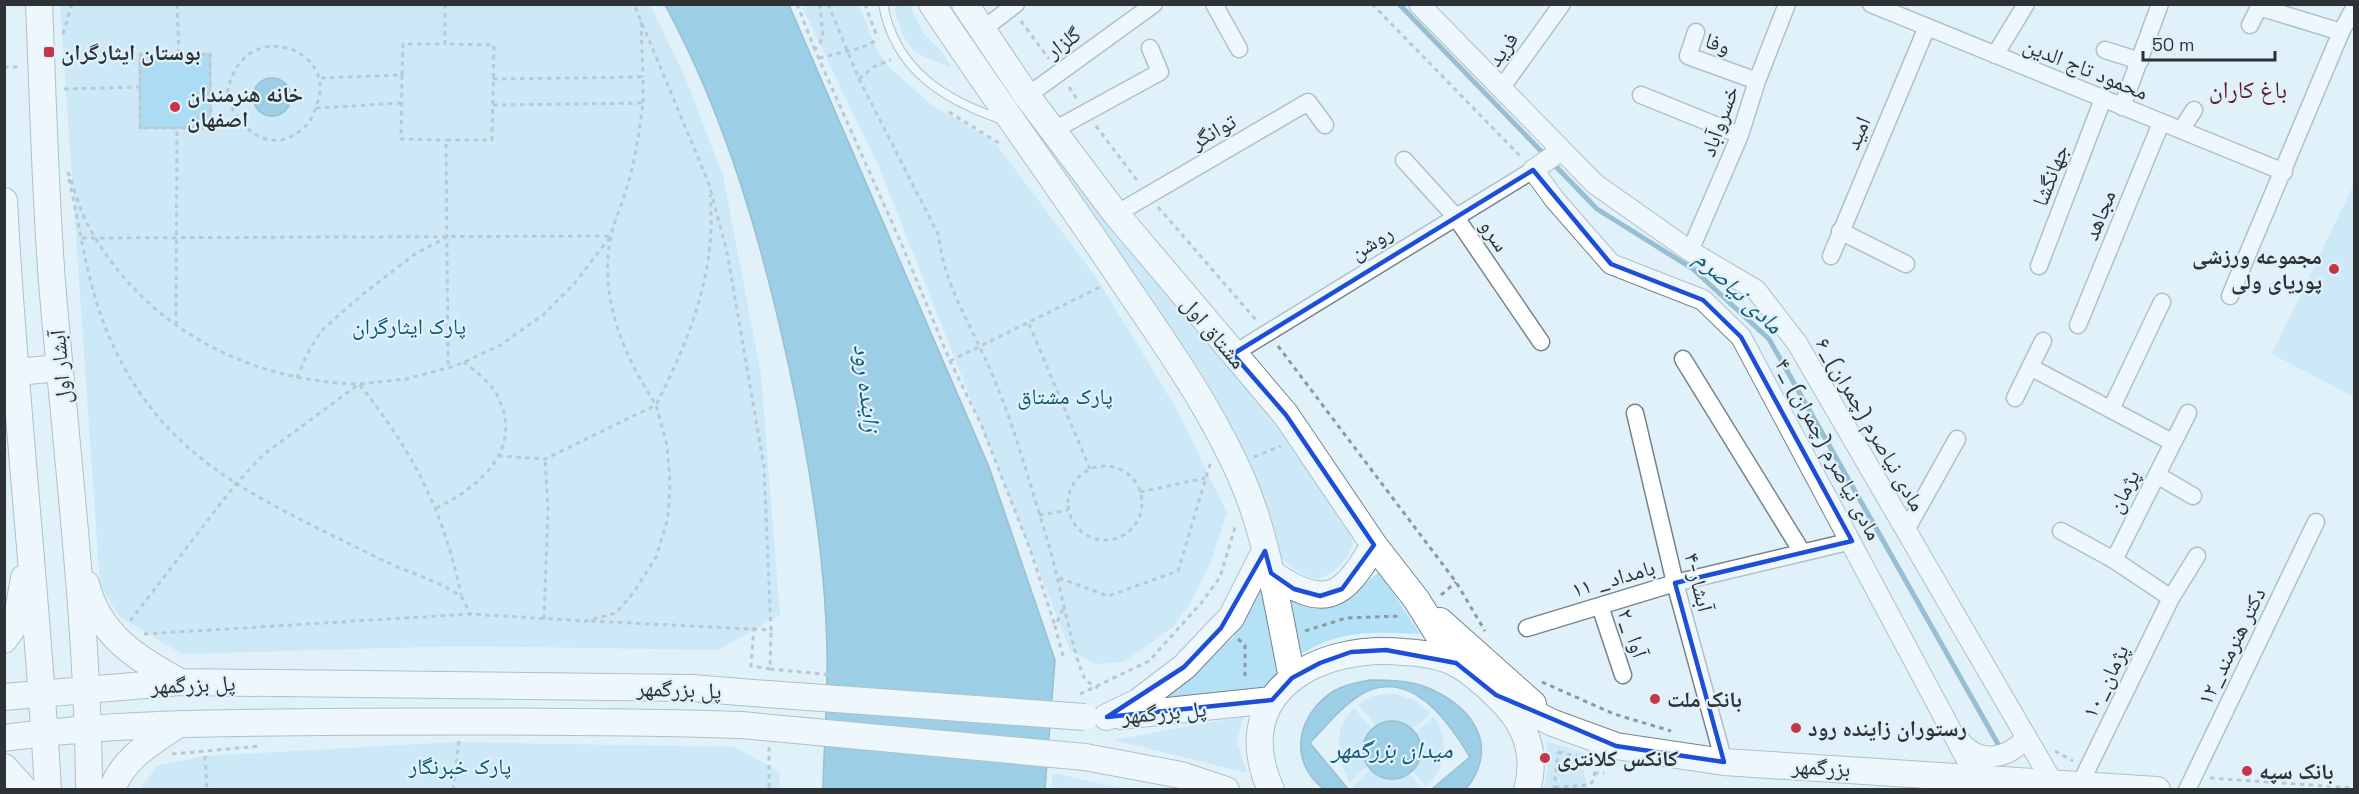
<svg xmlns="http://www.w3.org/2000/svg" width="2359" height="794" viewBox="0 0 2359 794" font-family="'Space Grotesk','Noto Naskh Arabic',sans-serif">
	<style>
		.green { fill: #b5e1f6 }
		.water { fill: #4aa5cc; stroke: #41829f; stroke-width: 1.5 }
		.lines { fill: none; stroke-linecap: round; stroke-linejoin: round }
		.stream { stroke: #41829f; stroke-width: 5 }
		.building { fill: #6ac4ec; stroke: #8b9ca4; stroke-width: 1.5 }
		.service-casing { stroke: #75858d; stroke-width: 10 }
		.minor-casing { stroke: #75858d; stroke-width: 19 }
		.tertiary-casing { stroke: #75858d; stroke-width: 22 }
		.primary-casing { stroke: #75858d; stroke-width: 28 }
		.path { stroke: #8d99a0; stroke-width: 3; stroke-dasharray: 4.5 4.5; stroke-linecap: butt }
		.service { stroke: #fff; stroke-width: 8 }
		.minor { stroke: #fff; stroke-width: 16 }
		.tertiary { stroke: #fff; stroke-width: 20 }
		.primary { stroke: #fff; stroke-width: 26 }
		.primary-bridge-casing { stroke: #75858d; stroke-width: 28; stroke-linecap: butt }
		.path-bridge { stroke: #8d99a0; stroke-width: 3; stroke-dasharray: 4.5 4.5; stroke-linecap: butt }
		.primary-bridge { stroke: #fff; stroke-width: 26 }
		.marked { fill: none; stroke: #1d4ed8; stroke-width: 4.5; stroke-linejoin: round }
		.poi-dot { fill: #c53547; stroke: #e0f1fa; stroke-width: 2 }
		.labels { text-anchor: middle; stroke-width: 4.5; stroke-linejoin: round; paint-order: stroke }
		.street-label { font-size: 22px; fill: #2c3236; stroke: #e0f1fa }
		.poi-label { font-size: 22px; font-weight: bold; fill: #2c3236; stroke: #e0f1fa; text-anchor: start }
		.park-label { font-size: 22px; fill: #07556f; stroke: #e0f1fa }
		.neighbourhood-label { font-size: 24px; fill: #611c23; stroke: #e0f1fa }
		.water-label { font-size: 24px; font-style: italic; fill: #125b75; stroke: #e0f1fa }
	</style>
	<rect width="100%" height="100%" fill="#e0f1fa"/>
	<!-- green -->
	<path class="green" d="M60,5H650L685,77L723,176L761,374L780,615L719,650L461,646L182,654L120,617L100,586Z
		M801,5H859L877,50L890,68L932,105L993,140L1098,280L1177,410L1227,513L1211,561L1190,604L1173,627L1124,662L1095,664L1070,650L879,167Z
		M894,5H910L923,33L942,52L951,67C910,53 904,48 894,5Z
		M981,40L1257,396L1346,519C1348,524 1353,532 1353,537C1353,558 1334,573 1317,580C1268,561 1273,541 1260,494L970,49Z
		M2354,184V397L2272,354Z
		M1379,572L1420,634C1373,632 1343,629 1301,654L1290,598L1351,596Z
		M1262,588L1279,670L1264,690L1155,702L1232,639Z
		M1392,693L1415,700L1431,714L1412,729L1380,723L1376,726L1358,705L1372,696Z
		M1354,708L1372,729L1368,733L1366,763L1368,766L1349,783C1338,757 1331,730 1354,708Z
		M1244,716L1237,741L1247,773L1114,740Z
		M1434,717C1450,739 1446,770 1426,787L1413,771L1421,753L1416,732Z
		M1546,741L1588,754L1583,767L1587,789H1544L1549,757Z
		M455,742L735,747L780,772L779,789H140L157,766L205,756Z
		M1371,769L1381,777L1409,773L1422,789L1355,790L1352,787Z
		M1053,773L1125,789H1051Z"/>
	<!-- water -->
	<path class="water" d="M665,5H789L989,467L1055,660L1045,789H823C824,743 828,696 827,649C825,555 809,459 789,367C762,243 726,117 665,5Z
		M253 97a19 19 0 1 1 38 0a19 19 0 1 1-38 0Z
		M1370,680C1386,680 1405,680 1420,685C1468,701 1503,743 1466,789H1432L1470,757C1448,721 1410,665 1360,695C1341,707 1325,727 1310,743L1348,789H1324C1287,761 1297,714 1334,691C1344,685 1358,682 1370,680Z
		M1363 750a29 29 0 1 1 58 0a29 29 0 1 1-58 0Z"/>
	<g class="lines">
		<!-- stream -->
		<path class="stream" d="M1399,4L1597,209L1693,269L1769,339L1998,744"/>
	</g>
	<!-- building -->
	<path class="building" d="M210,54L211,128H140V57Z"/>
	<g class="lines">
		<!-- service casing -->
		<g class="service-casing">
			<path id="service" d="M883,4C895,70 944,100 1003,120"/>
		</g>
		<!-- minor casing -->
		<g class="minor-casing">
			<path id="minor" d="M1214,4L1239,49
				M1871,4L2284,172
				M2250,25L2259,7L2341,32
				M982,30L1016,4
				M1696,32L1688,56L1757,81
				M2105,50L2140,61
				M1995,55L2026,4
				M1500,90L1562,4
				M1641,95L1740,135
				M1027,96L1154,4
				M2122,107L2160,4
				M1054,130L1160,72L1150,48
				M2181,130L2194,110
				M1404,160L1455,216L1541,342
				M1116,214L1308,102L1325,125
				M1840,231L1906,264
				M1690,251L1740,135L1757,81L1787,4
				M1831,256L1927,27
				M2039,266L2103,99
				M2230,296L2341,32L2354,8
				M2078,325L2161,123
				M1233,354L1533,170
				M1683,359L1802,552
				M2030,367L2172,442
				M2015,398L2043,341
				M2111,409L2162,302
				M1635,413L1675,583L1724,762
				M2157,475L2193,496
				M2061,531L2114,560L2171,598
				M1905,532L1957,439
				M2114,560L2188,413
				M1600,606L1623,675
				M1527,628L1675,583L1852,541
				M2080,784L2171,598L2197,556
				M2187,790L2316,522"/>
		</g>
		<!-- tertiary casing -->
		<g class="tertiary-casing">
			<path id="tertiary" d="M1419,4L1595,184L1690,251L1756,290L1797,343L2053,783
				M1562,150L1533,170L1555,200L1611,264L1703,300L1741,337L1976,777
				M1960,741C1979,764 2006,760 2025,739"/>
		</g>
		<!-- primary casing -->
		<g class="primary-casing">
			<path id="primary" d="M39,4C43,97 45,190 52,282C66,450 88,620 89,790
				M932,4C996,100 1064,193 1128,289C1170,350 1212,411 1242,479C1268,539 1279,614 1292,678
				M965,4L1027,96L1116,214L1286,415L1374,545L1416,599L1456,663
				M4,201C14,397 37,593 48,790
				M16,372L60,368
				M1271,573C1325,610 1343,599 1374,545
				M86,584C99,635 136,658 180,682
				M1440,621L1533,704
				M4,640L16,623L24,578
				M1496,695L1553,723L1616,746L1724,762L2157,790
				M4,697L180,682L692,688L740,692
				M1120,716L1272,700
				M1107,717L1138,702L1184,667L1221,628L1231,618L1265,551
				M4,738C110,723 216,723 322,722C462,721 601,721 741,725
				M1085,757L1181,775L1226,790
				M4,767L25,790
				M112,790C122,759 153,741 179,724
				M1271,790C1227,692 1319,643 1404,652C1421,653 1443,656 1457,664C1473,673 1488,687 1500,699C1526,724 1537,754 1527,790"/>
		</g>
		<!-- path -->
		<path class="path" d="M177,4L179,54
			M445,4V44L494,45L492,140H446L448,367
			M797,4L815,50
			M820,4L823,38L815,50L902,245L950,361L981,424L1030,549L1055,626
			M828,4L859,79L939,236C943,282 971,326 989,367C1015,426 1031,488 1050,549C1057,571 1076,669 1086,680C1089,683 1094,686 1098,688
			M865,4L876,34
			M1372,4L1522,158
			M1021,21L1049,59
			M641,22L643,77
			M63,34L72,4
			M819,58L861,48L879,39
			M4,67H21
			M402,75L403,44H444
			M321,78L402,75L401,139L446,140
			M493,79L643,77V103
			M859,79L875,66L891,60
			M1069,87L1077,99
			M64,89L140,87
			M210,94H227C241,13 339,48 317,104C313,115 311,123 301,130C269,157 235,126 227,94
			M493,105L643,103C639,133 635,164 625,193C621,207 614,222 611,236C598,297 624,356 656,405C690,338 717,271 710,195
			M316,108L402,103
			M949,112L999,143
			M1096,126L1139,183
			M68,172C75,190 80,211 89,227C143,326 248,382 359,384C412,450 444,511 461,595
			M69,179C79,224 86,273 101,316C153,459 255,496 380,559C404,571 437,580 459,595C464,598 467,608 470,614
			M1158,207L1256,320
			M82,238L611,236L574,284L543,315L499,346L455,366L406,379L359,384L263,455L235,485L130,621
			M1029,324L1090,469
			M176,325L177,128H140V54H210L211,128H177
			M1278,346L1456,582L1485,631
			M950,361L1102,286
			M297,378L306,356L321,331L363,294L415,254L445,238
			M1254,457L1281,446
			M1068 503a37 37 0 1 1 74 0a37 37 0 1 1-74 0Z
			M1140,492L1205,478
			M436,508C480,487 525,449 497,395C490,382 475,371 464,362
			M1039,515L1068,510
			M1059,578L1108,596L1178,571L1211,461
			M1441,595L1456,582
			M544,619L548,511L545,459
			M591,621L771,630L764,467L727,252L709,184L634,4
			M754,627L751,666L770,669L771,630
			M1305,631L1346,618L1401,616
			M144,634L471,614L585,621L616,613L634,592L656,557L668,518L670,483L667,445L656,405L545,459L500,456
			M1238,639L1245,645V678
			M1063,656L1055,626L1063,609
			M1542,682L1614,714L1671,731
			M1080,694L1149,661L1202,602L1220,577L1236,524
			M769,747V790
			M2055,751L2073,761
			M1558,752L1577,756
			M172,754L261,746
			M205,756L207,790
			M1594,773H1604
			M2210,778L2354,788
			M1555,787L1589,785L1594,780L1595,765L1589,759
			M453,790L459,741
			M1554,790L1558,753"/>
		<!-- service -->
		<use href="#service" class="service"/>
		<!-- minor -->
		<use href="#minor" class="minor"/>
		<!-- tertiary -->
		<use href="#tertiary" class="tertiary"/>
		<!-- primary -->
		<use href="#primary" class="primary"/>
		<!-- primary-bridge casing -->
		<g class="primary-bridge-casing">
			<path id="primary-bridge" d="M740,692L1085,717
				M741,725L1085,757"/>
		</g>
		<!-- path-bridge -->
		<path class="path-bridge" d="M770,669L843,676"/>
		<!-- primary-bridge -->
		<use href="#primary-bridge" class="primary-bridge"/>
	</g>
	<!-- marked area -->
	<path d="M0 0H2359V794H0ZM1533,170L1611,264L1703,300L1741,337L1852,541L1675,583L1724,762L1616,746L1496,695L1456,663L1386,650L1351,652L1320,663L1292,678L1272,700L1107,717L1184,667L1221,628L1265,551L1271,573L1294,589L1320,596L1342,589L1374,545L1286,415L1233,354Z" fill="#e0f1fa" fill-opacity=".55" fill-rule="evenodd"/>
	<path class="marked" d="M1533,170L1611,264L1703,300L1741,337L1852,541L1675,583L1724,762L1616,746L1496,695L1456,663L1386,650L1351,652L1320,663L1292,678L1272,700L1107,717L1184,667L1221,628L1265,551L1271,573L1294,589L1320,596L1342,589L1374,545L1286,415L1233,354Z"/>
	<!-- markers -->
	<g class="poi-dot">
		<rect x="43" y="46" width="12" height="12" rx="3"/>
		<circle cx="175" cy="107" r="6"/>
		<circle cx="2334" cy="269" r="6"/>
		<circle cx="1655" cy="699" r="6"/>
		<circle cx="1796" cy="728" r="6"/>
		<circle cx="1545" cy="758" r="6"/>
		<circle cx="2247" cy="771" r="6"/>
	</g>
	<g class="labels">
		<!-- street labels -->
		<g class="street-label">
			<text transform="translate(1063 42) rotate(-36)" y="8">گلزار</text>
			<text transform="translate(1718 43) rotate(20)" y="8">وفا</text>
			<text transform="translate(1502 49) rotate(-54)" y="8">فرید</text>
			<text transform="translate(2086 68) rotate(22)" y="8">محمود تاج الدین</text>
			<text transform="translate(1719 121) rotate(-70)" y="8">خسروآباد</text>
			<text transform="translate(1213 131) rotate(-30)" y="8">توانگر</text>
			<text transform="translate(1857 133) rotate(-67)" y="8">امید</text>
			<text transform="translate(2050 175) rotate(-69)" y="8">جهانگشا</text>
			<text transform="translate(2099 215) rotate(-68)" y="8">مجاهد</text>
			<text transform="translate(1495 235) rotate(56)" y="8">سرو</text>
			<text transform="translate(1371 242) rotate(-32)" y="8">روشن</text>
			<text transform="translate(1214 332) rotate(50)" y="8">مشتاق اول</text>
			<text transform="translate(60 367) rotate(-95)" y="8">آبشار اول</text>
			<text transform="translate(1871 424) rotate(60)" y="8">۶_مادی نیاصرم (چمران)</text>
			<text transform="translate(1829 449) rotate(62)" y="8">۴_ مادی نیاصرم (چمران)</text>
			<text transform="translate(2123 491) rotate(-63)" y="8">پژمان</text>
			<text transform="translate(1613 578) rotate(-16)" y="8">۱۱ _بامداد</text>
			<text transform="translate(1699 582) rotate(76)" y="8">۴-آبشار</text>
			<text transform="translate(1633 633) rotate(71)" y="8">۲_ آوا</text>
			<text transform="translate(2231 646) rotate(-64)" y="8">۱۲_دکتر هنرمند</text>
			<text transform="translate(2105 681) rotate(-64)" y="8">۱۰_پژمان</text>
			<text transform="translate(193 684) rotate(-2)" y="8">پل بزرگمهر</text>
			<text transform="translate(679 689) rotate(2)" y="8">پل بزرگمهر</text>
			<text transform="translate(1164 712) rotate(-5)" y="8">پل بزرگمهر</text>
			<text transform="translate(1821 767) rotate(3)" y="8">بزرگمهر</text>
		</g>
		<!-- poi labels -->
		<g class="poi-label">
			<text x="61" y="60">بوستان ایثارگران</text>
			<text x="187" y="102">خانه هنرمندان<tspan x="187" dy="25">اصفهان</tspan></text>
			<text x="2322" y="264" text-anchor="end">مجموعه ورزشی<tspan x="2322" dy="25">پوریای ولی</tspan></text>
			<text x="1667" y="707">بانک ملت</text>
			<text x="1808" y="736">رستوران زاینده رود</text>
			<text x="1557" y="766">کانکس کلانتری</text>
			<text x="2259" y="779">بانک سپه</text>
		</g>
		<!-- park labels -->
		<g class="park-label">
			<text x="409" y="334">پارک ایثارگران</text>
			<text x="1065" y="404">پارک مشتاق</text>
			<text x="460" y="774">پارک خبرنگار</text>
		</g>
		<!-- neighbourhood labels -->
		<g class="neighbourhood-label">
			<text x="2248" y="98">باغ کاران</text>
		</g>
		<!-- water labels -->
		<g class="water-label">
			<text transform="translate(1739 292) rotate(43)" y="8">مادی نیاصرم</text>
			<text transform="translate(867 388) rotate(83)" y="8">زاینده رود</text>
			<text x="1392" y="758">میدان بزرگمهر</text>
		</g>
	</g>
	<!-- border -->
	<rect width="2359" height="794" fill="none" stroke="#2c3236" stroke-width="12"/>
	<!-- scale -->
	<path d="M2143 51v9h132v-9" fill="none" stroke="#2c3236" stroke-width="3"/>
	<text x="2152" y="51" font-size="18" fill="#2c3236" stroke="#e0f1fa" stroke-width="4.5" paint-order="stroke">50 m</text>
</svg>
